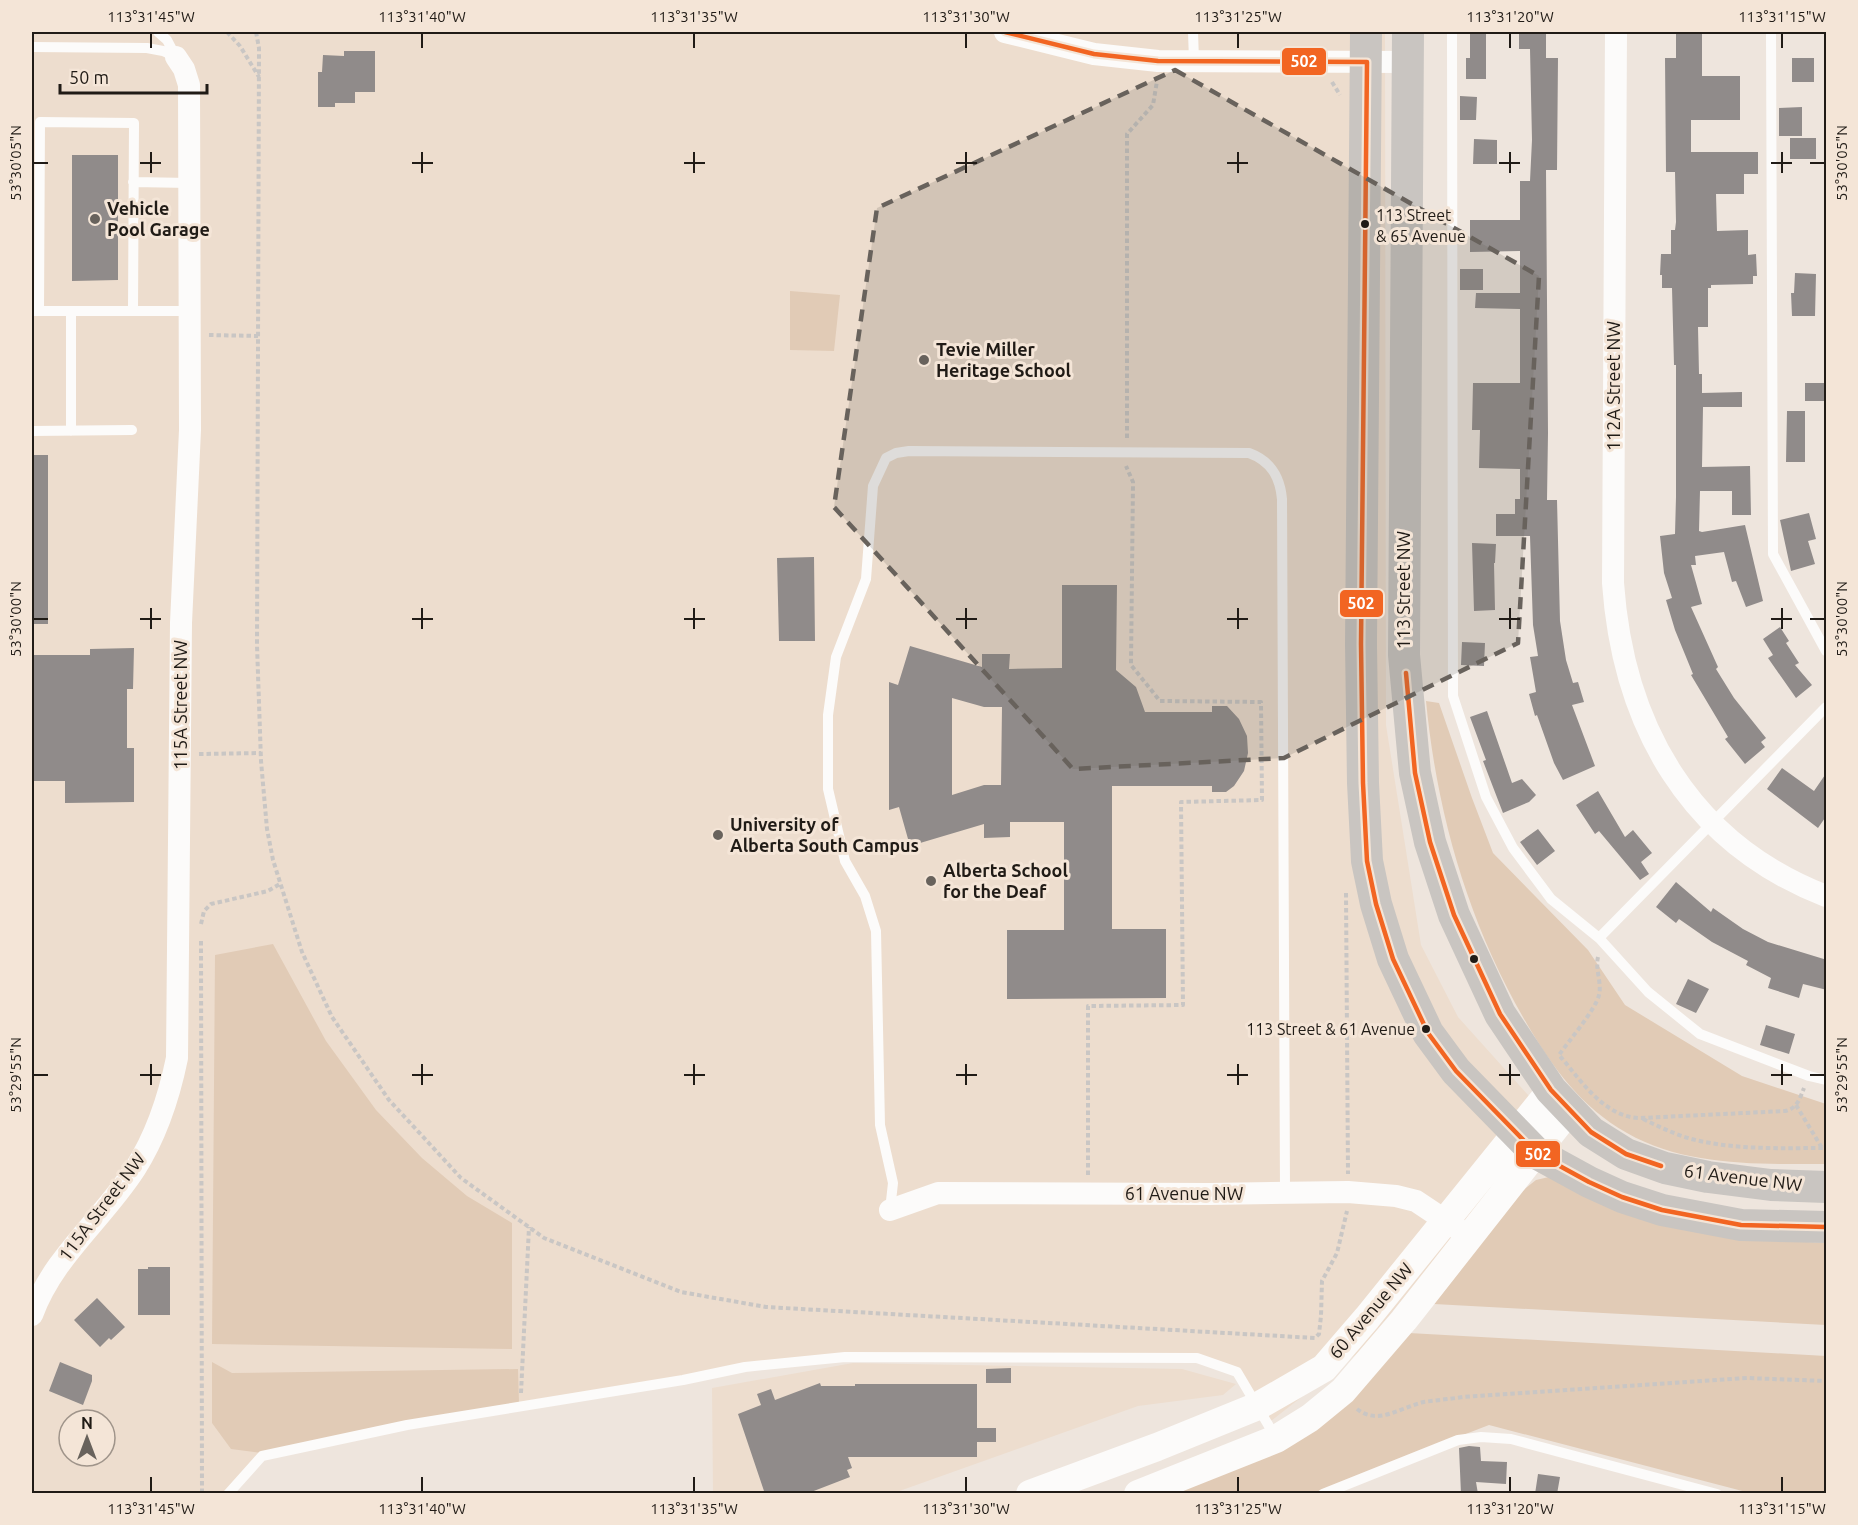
<svg xmlns="http://www.w3.org/2000/svg" width="1858" height="1525" viewBox="0 0 1858 1525" font-family="Ubuntu,sans-serif">
	<style>
		.built { fill: #edddce; fill-rule: evenodd }
		.green { fill: #e1cbb6 }
		.building { fill: #908b8a; fill-rule: evenodd }
		.lines { fill: none; stroke-linecap: round; stroke-linejoin: round }
		.path { stroke: #c9c6c4; stroke-width: 4; stroke-dasharray: 4.5 3; stroke-linecap: butt }
		.service { stroke: #fcfbfa; stroke-width: 10 }
		.minor { stroke: #fcfbfa; stroke-width: 22 }
		.tertiary { stroke: #fcfbfa; stroke-width: 28 }
		.secondary { stroke: #c9c5c1; stroke-width: 32 }
		.bus-1-casing { stroke: #f4e5d7; stroke-width: 9 }
		.bus-1 { stroke: #f26522; stroke-width: 4.5 }
		.marked { fill: #68625c; fill-opacity: 0.2; stroke: #68625c; stroke-width: 4.5; stroke-dasharray: 12 8; stroke-linejoin: round }
		.ticks { fill: none; stroke: #201b16; stroke-width: 2 }
		.poi-dot { fill: #68625c; stroke: #f4e5d7; stroke-width: 2 }
		.bus-dot { fill: #201b16; stroke: #f4e5d7; stroke-width: 2 }
		.labels { text-anchor: middle; stroke-width: 6; stroke-linejoin: round; paint-order: stroke }
		.bus-label { font-size: 16px; fill: #201b16; stroke: #f4e5d7; text-anchor: start }
		.poi-label { font-size: 18px; font-weight: bold; fill: #201b16; stroke: #f4e5d7; text-anchor: start }
		.street-label { font-size: 18px; fill: #201b16; stroke: #f4e5d7 }
		.line-badge { stroke: #f4e5d7; stroke-width: 2 }
		.badge-label { font-size: 16px; text-anchor: middle; font-weight: bold; fill: #fff }
		.neatline { fill: none; stroke: #201b16; stroke-width: 2 }
		.ticks-label { font-size: 15px; text-anchor: middle; fill: #201b16 }
	</style>
	<rect width="100%" height="100%" fill="#eee5dd"/>
	<!-- built -->
	<path class="built" d="M32,32H1385L1386,725L1421,945L1458,1017L1546,1115L1434,1261L1359,1352L1267,1424L1237,1372L1197,1358L845,1357L745,1367L262,1456L228,1493H32ZM69,1420H105V1456H69Z
		M853,1363L1182,1369L1236,1384L1223,1395L1138,1406L891,1494L713,1493L712,1388Z"/>
	<!-- green -->
	<path class="green" d="M790,291L840,295L834,351L790,350Z
		M1426,701L1439,703L1472,798L1493,853L1588,950L1625,1005L1742,1076L1826,1104V1164C1761,1164 1686,1167 1627,1133C1581,1107 1553,1068 1527,1024C1469,925 1437,815 1426,701Z
		M273,944L326,1041L376,1110L422,1158L467,1196L512,1223V1349L212,1344L215,955Z
		M1553,1176L1766,1240L1826,1243V1325L1434,1304L1521,1192L1536,1180Z
		M1409,1333L1826,1356V1493H1750L1489,1425L1313,1493L1177,1494Z
		M212,1362L232,1373L518,1369L519,1403L262,1453L231,1449L212,1423Z"/>
	<!-- building -->
	<path class="building" d="M1470,32H1486V79H1466V58H1470Z
		M1519,32H1546V58H1558L1557,170H1546L1548,433L1547,500H1557L1560,621L1566,660L1573,683L1578,682L1584,702L1572,705L1595,766L1563,780L1554,763L1537,715L1535,716L1529,694L1536,692L1530,657L1538,656L1533,625L1530,536H1496V514H1515V499H1520V469L1479,468L1480,430H1472L1473,383H1520V309L1475,308L1476,293H1520V251L1470,252V220H1520V181H1530L1532,140L1530,49H1519Z
		M1676,32H1702V76H1740V120H1691V152H1758V174H1744V194H1716L1717,231L1748,230V255L1756,254L1757,276H1753V284L1711,285V288H1708V327H1698L1699,374H1702V393L1742,392V407H1703L1702,467L1750,466L1751,515H1732V491H1700L1699,531L1702,532L1745,525L1763,601L1746,607L1736,581L1732,582L1724,552L1695,556L1696,565H1691L1702,604L1691,607L1718,667L1716,669L1734,698L1766,738L1761,742L1765,747L1745,764L1725,739L1728,737L1691,675L1693,674L1675,630L1666,600L1672,598L1664,573L1660,536L1675,534L1676,497V365H1674L1672,288H1662V275H1660L1661,254H1671V230H1675L1676,222L1675,172H1666L1665,58H1676Z
		M344,51H375V92H355V103H335V107H318V72H322L323,55L344,56Z
		M1792,58H1814V82H1792Z
		M1460,96L1477,97L1476,120H1460Z
		M1802,107V136H1779V108Z
		M1790,138H1816V159H1790Z
		M1474,139L1497,140V164H1473Z
		M72,155H118V280L72,281Z
		M1460,269H1483V290H1460Z
		M1795,273L1816,274L1815,316H1792L1791,293H1794Z
		M1805,383H1827V401H1805Z
		M1787,411H1805V462H1786Z
		M32,455H48V624H32Z
		M1809,513L1816,539L1808,541L1815,564L1791,571L1780,520Z
		M1472,543L1496,544L1495,563H1494L1495,610L1474,611Z
		M814,557L815,641H779L777,558Z
		M1062,585H1117L1116,670L1136,687L1145,712H1212V706H1227L1239,719L1247,736L1248,753L1244,771L1234,786L1226,792H1212V786H1112V929H1166V998L1007,999V930H1064V822H1010V837L984,838V824L910,846L899,807L889,810V682L898,685L910,646L982,667V654H1010L1009,669L1062,668ZM952,698L984,707H1002L1001,785H984L952,795Z
		M1780,627L1789,641L1786,643L1799,663L1795,665L1812,685L1796,698L1768,658L1773,655L1763,639Z
		M1462,642L1485,643L1484,666L1461,665Z
		M134,648L133,689H127V748H134V802L65,803V781H32V655H90V649Z
		M1487,711L1512,783L1522,779L1536,795L1529,802L1503,813L1483,761L1486,760L1470,717Z
		M1782,768L1814,791L1827,772V815L1818,828L1767,789Z
		M1598,791L1625,837L1633,830L1652,853L1641,862L1649,874L1640,880L1599,831L1595,834L1576,805Z
		M1538,829L1555,851L1537,865L1520,842Z
		M1676,882L1711,912L1713,908L1743,929L1768,942L1827,960V990L1803,984L1799,998L1768,988L1771,978L1746,965L1748,961L1712,942L1679,919L1676,923L1656,907Z
		M1688,979L1709,989L1696,1013L1676,1004Z
		M1766,1025L1795,1034L1789,1054L1760,1045Z
		M148,1267H170V1315H138V1269H148Z
		M97,1298L125,1327L111,1340L109,1338L100,1347L74,1320Z
		M60,1362L92,1375V1381L83,1405L49,1391Z
		M1011,1368V1383H986V1369Z
		M820,1383L821,1386H855V1384H977V1428H996V1442H977V1457H848L852,1468L847,1470L850,1477L806,1494H765L738,1414L761,1405L757,1394L771,1389L775,1400Z
		M1469,1446L1480,1447L1481,1461L1507,1462L1506,1484L1476,1482L1478,1494H1461L1459,1448Z
		M1538,1474L1560,1477L1557,1494H1535Z"/>
	<g class="lines">
		<!-- path -->
		<path class="path" d="M227,32L240,46L259,77
			M256,32L259,48L257,645L261,761L267,829L273,860L302,952L332,1017L389,1100L461,1178L544,1238L681,1292L766,1307L1315,1338L1319,1334L1321,1316L1322,1281L1337,1253L1347,1211
			M1332,82L1340,95
			M209,335L258,336
			M1127,438V134L1153,105L1157,81
			M199,754L261,753
			M1346,893L1348,1174
			M201,924L204,911L211,904L268,891L280,884
			M201,941L202,1494
			M1598,957C1595,969 1602,983 1599,995C1596,1009 1568,1042 1559,1055C1581,1080 1604,1118 1641,1118L1785,1111C1797,1109 1800,1098 1804,1088
			M1796,1105L1822,1148
			M1643,1119C1662,1128 1680,1137 1700,1141C1741,1150 1785,1148 1826,1148
			M1088,1175V1006L1183,1005L1181,802L1262,800L1261,702L1160,701L1131,665L1133,482L1126,466
			M521,1393L529,1227
			M1357,1409C1378,1426 1401,1407 1424,1402C1437,1400 1450,1399 1463,1397L1747,1378L1826,1381"/>
		<!-- service -->
		<path class="service" d="M158,32L167,40L176,57
			M1193,32L1194,60
			M1452,32L1453,696L1486,797L1513,848L1551,899L1599,938L1648,992L1700,1034L1809,1076L1826,1080
			M1771,32L1773,554L1826,651
			M32,47L147,48L163,51L176,57
			M133,182L190,183
			M32,311H190
			M39,311L40,122L134,123L133,311
			M71,311V431
			M32,431L132,430
			M1599,938L1826,707
			M890,1210L893,1183L880,1125L876,931L865,896L845,861L828,789V715L836,657L866,579L873,486L886,458L896,453L909,451L1249,453C1271,461 1280,477 1282,499L1285,1193
			M228,1494L262,1456L407,1425L683,1380L745,1367L845,1357L1197,1358L1237,1372L1276,1438
			M1323,1494L1458,1440L1481,1437L1511,1439L1717,1494"/>
		<!-- minor -->
		<path class="minor" d="M1005,32L1094,54L1158,61L1409,62
			M1616,32L1613,583C1623,725 1689,843 1826,896
			M890,1210L938,1193L1209,1194L1348,1192L1396,1196L1416,1201L1458,1229
			M32,1315C53,1257 102,1220 135,1169C156,1136 169,1097 177,1058L181,623L190,430L189,85L184,69L176,57"/>
		<!-- tertiary -->
		<path class="tertiary" d="M1030,1494L1157,1447L1258,1406L1324,1368L1367,1318L1551,1090
			M1138,1494L1276,1439L1310,1418L1343,1391L1404,1320L1570,1109"/>
		<!-- secondary -->
		<path class="secondary" d="M1366,32L1361,644L1363,783L1367,861L1376,904L1393,959L1428,1033L1456,1071L1536,1153L1589,1182L1622,1197L1662,1210L1741,1225L1826,1227
			M1408,32L1404,655L1415,773L1430,842L1454,915L1500,1014L1551,1090L1591,1132L1626,1154L1665,1168L1708,1177L1771,1185L1826,1187"/>
		<!-- bus-1 casing -->
		<g class="bus-1-casing">
			<path id="bus-1" d="M1005,32L1094,54L1158,61L1367,62L1361,644L1363,783L1367,861L1376,904L1393,959L1428,1033L1456,1071L1536,1153L1589,1182L1622,1197L1662,1210L1741,1225L1826,1227
				M1406,673L1415,773L1430,842L1454,915L1500,1014L1551,1090L1591,1132L1626,1154L1661,1166"/>
		</g>
		<!-- bus-1 -->
		<use href="#bus-1" class="bus-1"/>
	</g>
	<!-- marked area -->
	<path class="marked" d="M1175,70L1539,276L1518,643L1284,758L1073,769L834,507L877,208Z"/>
	<!-- ticks -->
	<path class="ticks" d="M151,33V48M422,33V48M694,33V48M966,33V48M1238,33V48M1510,33V48M1782,33V48M151,152V173M422,152V173M694,152V173M966,152V173M1238,152V173M1510,152V173M1782,152V173M33,163H48M140,163H161M412,163H433M684,163H705M956,163H977M1227,163H1248M1499,163H1520M1771,163H1792M1810,163H1825M151,608V629M422,608V629M694,608V629M966,608V629M1238,608V629M1510,608V629M1782,608V629M33,619H48M140,619H161M412,619H433M684,619H705M956,619H977M1227,619H1248M1499,619H1520M1771,619H1792M1810,619H1825M151,1064V1085M422,1064V1085M694,1064V1085M966,1064V1085M1238,1064V1085M1510,1064V1085M1782,1064V1085M33,1075H48M140,1075H161M412,1075H433M684,1075H705M956,1075H977M1227,1075H1248M1499,1075H1520M1771,1075H1792M1810,1075H1825M151,1477V1492M422,1477V1492M694,1477V1492M966,1477V1492M1238,1477V1492M1510,1477V1492M1782,1477V1492"/>
	<!-- markers -->
	<g class="poi-dot">
		<circle cx="95" cy="219" r="6"/>
		<circle cx="924" cy="360" r="6"/>
		<circle cx="718" cy="835" r="6"/>
		<circle cx="931" cy="881" r="6"/>
	</g>
	<g class="bus-dot">
		<circle cx="1365" cy="224" r="5"/>
		<circle cx="1474" cy="959" r="5"/>
		<circle cx="1426" cy="1029" r="5"/>
	</g>
	<g class="labels">
		<!-- bus labels -->
		<g class="bus-label">
			<text x="1376" y="221">113 Street<tspan x="1376" dy="21">&amp; 65 Avenue</tspan></text>
			<text x="1415" y="1035" text-anchor="end">113 Street &amp; 61 Avenue</text>
		</g>
		<!-- poi labels -->
		<g class="poi-label">
			<text x="107" y="215">Vehicle<tspan x="107" dy="21">Pool Garage</tspan></text>
			<text x="936" y="356">Tevie Miller<tspan x="936" dy="21">Heritage School</tspan></text>
			<text x="730" y="831">University of<tspan x="730" dy="21">Alberta South Campus</tspan></text>
			<text x="943" y="877">Alberta School<tspan x="943" dy="21">for the Deaf</tspan></text>
		</g>
		<!-- street labels -->
		<g class="street-label">
			<text transform="translate(1614 386) rotate(-90)" y="6">112A Street NW</text>
			<text transform="translate(1404 590) rotate(-90)" y="6">113 Street NW</text>
			<text transform="translate(181 705) rotate(-90)" y="6">115A Street NW</text>
			<text transform="translate(1743 1178) rotate(7)" y="6">61 Avenue NW</text>
			<text x="1184" y="1200">61 Avenue NW</text>
			<text transform="translate(102 1207) rotate(-53)" y="6">115A Street NW</text>
			<text transform="translate(1371 1311) rotate(-50)" y="6">60 Avenue NW</text>
		</g>
	</g>
	<g class="line-badge">
		<rect x="1281" y="47" width="46" height="29" rx="6" fill="#f26522"/>
		<rect x="1339" y="589" width="45" height="29" rx="6" fill="#f26522"/>
		<rect x="1515" y="1140" width="46" height="28" rx="6" fill="#f26522"/>
	</g>
	<g class="badge-label">
		<text x="1304" y="67">502</text>
		<text x="1361" y="609">502</text>
		<text x="1538" y="1160">502</text>
	</g>
	<!-- border -->
	<rect width="1858" height="1525" fill="none" stroke="#f4e5d7" stroke-width="66"/>
	<!-- north arrow -->
	<g transform="translate(87 1438)"><circle r="28" fill="#f4e5d7" stroke="#9f948a" stroke-width="1.5"/>
	<path d="M0-4.5L10 22L0 15L-10 22Z" fill="#68625c"/>
	<text y="-9" font-size="16" font-weight="bold" text-anchor="middle" fill="#201b16">N</text>
	</g>
	<!-- scale -->
	<path d="M60 84v9h147v-9" fill="none" stroke="#201b16" stroke-width="3"/>
	<text x="69" y="84" font-size="18" fill="#201b16" stroke="#f4e5d7" stroke-width="4.5" paint-order="stroke">50 m</text>
	<rect x="33" y="33" width="1792" height="1459" class="neatline"/>
	<g class="ticks-label">
		<text x="151" y="22">113°31'45"W</text>
		<text x="422" y="22">113°31'40"W</text>
		<text x="694" y="22">113°31'35"W</text>
		<text x="966" y="22">113°31'30"W</text>
		<text x="1238" y="22">113°31'25"W</text>
		<text x="1510" y="22">113°31'20"W</text>
		<text x="1782" y="22">113°31'15"W</text>
		<text transform="translate(16 163) rotate(-90)" y="5">53°30'05"N</text>
		<text transform="translate(1842 163) rotate(-90)" y="5">53°30'05"N</text>
		<text transform="translate(16 619) rotate(-90)" y="5">53°30'00"N</text>
		<text transform="translate(1842 619) rotate(-90)" y="5">53°30'00"N</text>
		<text transform="translate(16 1075) rotate(-90)" y="5">53°29'55"N</text>
		<text transform="translate(1842 1075) rotate(-90)" y="5">53°29'55"N</text>
		<text x="151" y="1514">113°31'45"W</text>
		<text x="422" y="1514">113°31'40"W</text>
		<text x="694" y="1514">113°31'35"W</text>
		<text x="966" y="1514">113°31'30"W</text>
		<text x="1238" y="1514">113°31'25"W</text>
		<text x="1510" y="1514">113°31'20"W</text>
		<text x="1782" y="1514">113°31'15"W</text>
	</g>
</svg>
